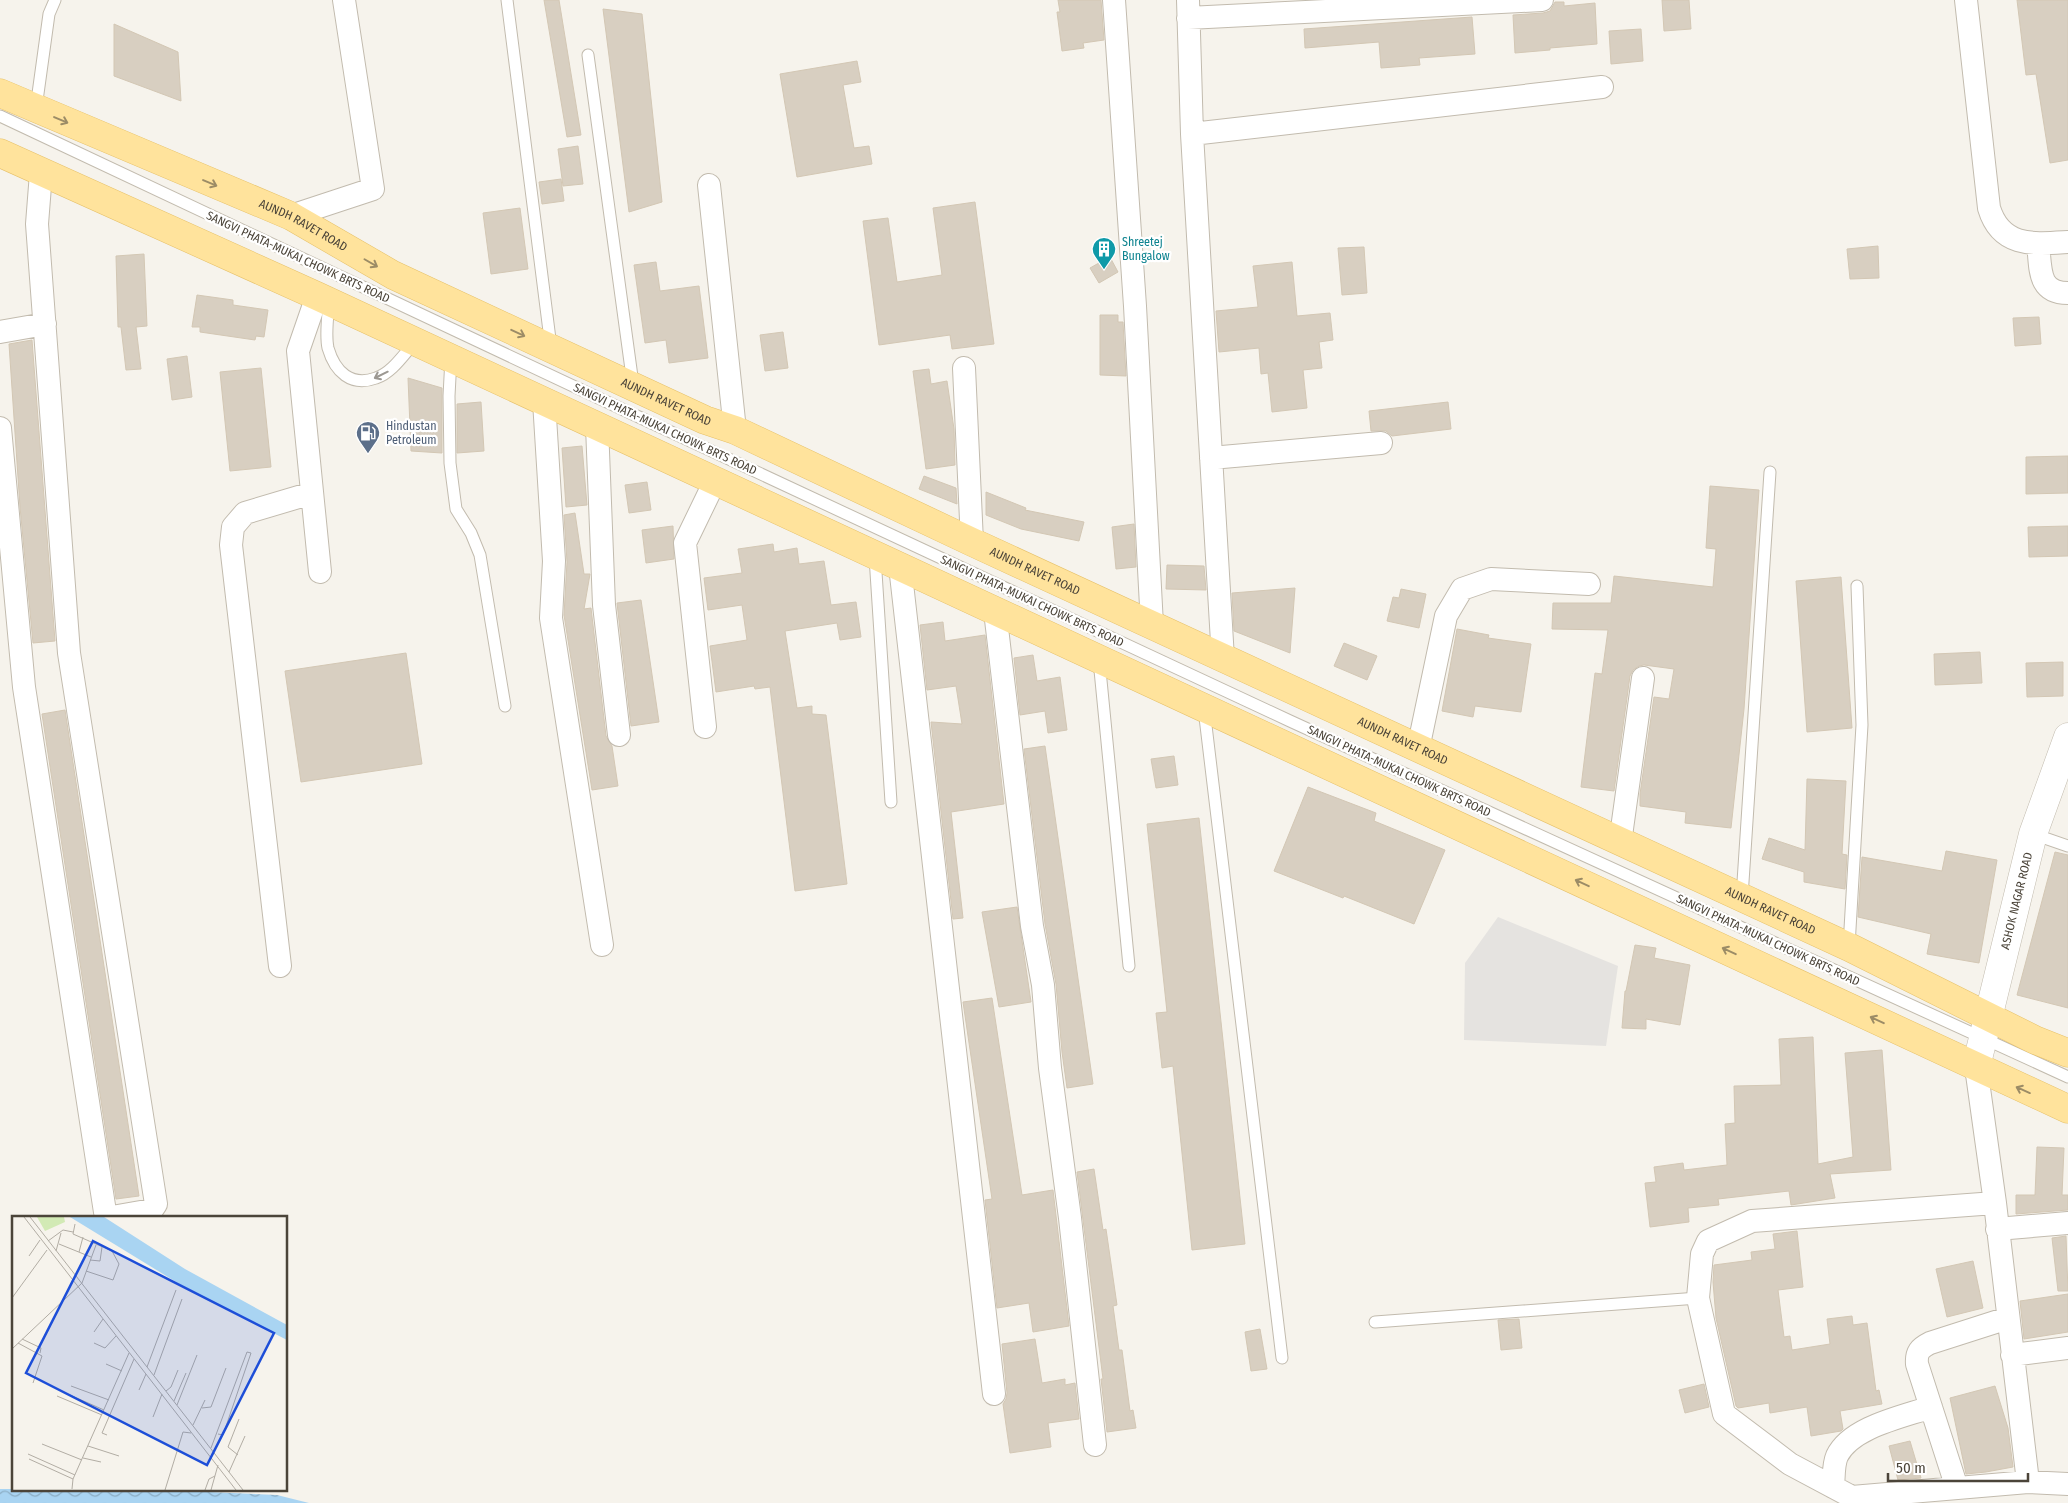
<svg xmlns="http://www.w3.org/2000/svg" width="2068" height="1503" viewBox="0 0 2068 1503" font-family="'Fira Sans Condensed',sans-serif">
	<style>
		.parking { fill: #e5e3e0 }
		.water { fill: url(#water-waves) }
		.building { fill: #d8cfc1; stroke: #d3c7b4 }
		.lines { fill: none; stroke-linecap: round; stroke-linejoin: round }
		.service-casing { stroke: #c2bbae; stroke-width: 13 }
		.minor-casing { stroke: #c2bbae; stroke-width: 24 }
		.tertiary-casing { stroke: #c2bbae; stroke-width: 29 }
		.primary-casing { stroke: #e6c16a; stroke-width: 29 }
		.service { stroke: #fff; stroke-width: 11 }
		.minor { stroke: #fff; stroke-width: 22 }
		.tertiary { stroke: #fff; stroke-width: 28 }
		.primary { stroke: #ffe39c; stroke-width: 28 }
		.oneway { stroke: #9c8c66 }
		.oneway2 { stroke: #9c9892 }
		.labels { text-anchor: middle; stroke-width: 4.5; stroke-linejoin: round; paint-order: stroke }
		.street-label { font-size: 12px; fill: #4b4439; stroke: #fff }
		.culture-label { font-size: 12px; fill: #0d838f; stroke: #fff; text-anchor: start }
		.service-label { font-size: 12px; fill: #4e5e75; stroke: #fff; text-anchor: start }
		.inset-road { fill: none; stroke: #b2ada4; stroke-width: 1 }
		.view { fill: #1d4ed8; fill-opacity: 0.15; stroke: #1d4ed8; stroke-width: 2.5 }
		.inset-edge { fill: none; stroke: #4b4439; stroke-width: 2.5 }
	</style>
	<defs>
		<pattern id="water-waves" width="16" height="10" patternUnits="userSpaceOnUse" patternTransform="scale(1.25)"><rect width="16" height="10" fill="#a9d4f2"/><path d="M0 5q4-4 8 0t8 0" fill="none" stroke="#8caec5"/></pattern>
	</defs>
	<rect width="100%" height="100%" fill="#f6f3ec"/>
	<!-- parking -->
	<path class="parking" d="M1498,917L1618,966L1606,1046L1464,1040L1465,963Z"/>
	<!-- water -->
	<path class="water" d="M0,1489H139L277,1495L309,1503H0Z"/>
	<!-- building -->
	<path class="building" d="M544,0H559L581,135L567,137Z
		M1058,0H1101L1104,40L1083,43L1084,48L1062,51L1057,12H1060Z
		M1662,0H1689L1691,29L1664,31Z
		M2017,0H2068V160L2050,163L2036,74L2026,75Z
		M1555,2H1564V6L1595,3L1597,44L1550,48V50L1515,53L1513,15L1543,13L1550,11Z
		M603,9L642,14L662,202L629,212Z
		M1472,17L1475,54L1419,58L1420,65L1381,68L1379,42L1305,48L1304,29Z
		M114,24L178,52L181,101L114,76Z
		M1641,29L1643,61L1611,64L1609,31Z
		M857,61L861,82L843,85L854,148L869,146L872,164L797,177L780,74Z
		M578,146L583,184L563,186L558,149Z
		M561,179L564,201L542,204L539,182Z
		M975,202L994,344L952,349L950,335L879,345L863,221L888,218L897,282L942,275L933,208Z
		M520,208L528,269L491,274L483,213Z
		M1878,246L1879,278L1850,279L1847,249Z
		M1364,247L1367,293L1342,295L1338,248Z
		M144,254L147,326L136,327L141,369L126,370L121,327H118L116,256Z
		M1106,259L1107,261L1111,259L1118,272L1099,283L1090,268Z
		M656,262L660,291L699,286L708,358L669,363L666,340L645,343L634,265Z
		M1292,262L1297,316L1330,313L1333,340L1319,342L1322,368L1303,370L1307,408L1272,412L1268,373L1261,374L1259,348L1219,352L1216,311L1258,307L1253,266Z
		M197,295L233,300V305L268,310L264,337L256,336L255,340L200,332V327H192Z
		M1100,315H1118V322H1123L1126,376L1100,375Z
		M2039,317L2041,344L2015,346L2013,318Z
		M783,332L788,368L765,371L760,335Z
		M32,340L55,641L33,643L20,507L9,344Z
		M187,356L192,397L172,400L167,359Z
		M261,368L271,467L230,471L220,372Z
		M929,369L931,384L947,381L954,429L955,465L926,469L913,371Z
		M408,378L442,388V453L411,451Z
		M481,402L484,451L457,453V404Z
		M1448,402L1451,429L1392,436L1386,431H1371L1369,411Z
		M582,446L587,505L566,507L562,448Z
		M2068,456V493L2026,494V457Z
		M924,476L956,488L957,504L919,489Z
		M647,482L651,510L629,513L625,485Z
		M1710,486L1759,490L1744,709L1731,828L1685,823L1686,812L1640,806V794L1654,697L1669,699L1674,669L1644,665L1639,666L1633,670L1630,676L1614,791L1581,787L1595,673L1602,674L1608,630L1552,629L1553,603H1611L1614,576L1713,587L1716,549L1706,548Z
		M986,492L1026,508L1025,510L1084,522L1079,541L1021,529L986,515Z
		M575,513L584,574H590L584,609L591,608L606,736L612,746L618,786L592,790L564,615L567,562L564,515Z
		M1134,524L1136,567L1116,569L1112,527Z
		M673,526L674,559L646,563L642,530Z
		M2068,526V556L2029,557L2028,527Z
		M773,544L774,552L797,548L799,564L824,561L831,605L856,602L861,637L840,640L837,623L785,631L797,708L812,706V714L826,715L847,884L795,891L770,687L755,689L754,686L716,692L710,646L747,640L742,605L708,610L704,578L742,573L738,549Z
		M1167,565L1204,566L1206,590L1166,589Z
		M1841,577L1852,728L1807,732L1796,581Z
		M1295,588L1290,653L1234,631L1232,593Z
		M1401,589L1426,594L1419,628L1387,621L1393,597L1399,598Z
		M641,600L659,722L631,726L617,603Z
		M943,622L945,641L985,635L1004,804L951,812L963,918L953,919L931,722L962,724L956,686L927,690L920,625Z
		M1457,629L1489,635L1488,638L1531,644L1521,712L1475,706L1473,717L1442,711Z
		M1344,643L1377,656L1367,680L1334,666Z
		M1980,652L1982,683L1935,685L1934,654Z
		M406,653L422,764L301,782L285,671Z
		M1033,655L1037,681L1060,677L1067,730L1048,733L1045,711L1020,715L1014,658Z
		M2063,662V696L2027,697L2026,663Z
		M65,710L139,1196L116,1199L42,714Z
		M1045,746L1093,1084L1067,1088L1062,1052L1056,984L1045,924L1024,749Z
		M1174,756L1178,785L1156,788L1151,759Z
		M1807,779L1846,781L1842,854L1847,855L1845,889L1804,882V872L1762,859L1769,838L1805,850Z
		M1308,787L1376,813L1374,821L1445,850L1414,924L1344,896L1343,898L1274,871Z
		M1199,818L1245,1244L1192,1250L1173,1066L1162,1068L1156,1013L1167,1012L1147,824Z
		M1946,851L1997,860L1979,963L1927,954L1931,934L1858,917L1862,857L1942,871Z
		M2055,852L2068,855V1008L2017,995Z
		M1017,907L1031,1002L999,1007L982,912Z
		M1635,945L1656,948L1654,958L1690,965L1680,1025L1646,1019V1029L1622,1028L1625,991H1626Z
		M992,998L1022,1195L1053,1190L1069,1326L1033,1332L1029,1303L997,1308L985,1200L992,1199L963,1002Z
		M1813,1037L1818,1164L1853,1157L1845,1053L1882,1050L1891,1170L1830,1174L1835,1198L1791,1205L1789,1191L1718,1199L1719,1205L1688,1208L1689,1222L1650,1227L1645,1183L1656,1182L1654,1167L1683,1163L1684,1170L1727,1165L1725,1124L1735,1123L1734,1086L1781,1085L1779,1039Z
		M2037,1147L2064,1148L2062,1195H2068V1210L2016,1214V1195H2035Z
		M1094,1169L1103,1230L1106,1229L1117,1305L1113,1306L1119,1350H1122L1130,1411L1133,1410L1136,1428L1107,1432L1101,1379H1103L1077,1172Z
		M1797,1231L1803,1287L1778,1290L1784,1337L1790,1336L1792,1350L1830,1344L1827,1319L1852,1316L1853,1325L1867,1323L1876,1391L1879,1390L1882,1404L1840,1411L1843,1429L1841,1431L1811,1436L1807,1407L1770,1413L1769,1403L1738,1408L1736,1406L1716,1318L1713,1282L1714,1265L1752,1260L1751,1252L1775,1249L1773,1234Z
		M2066,1236L2068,1291H2058L2052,1238Z
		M1973,1261L1983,1308L1947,1317L1936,1269Z
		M2068,1294V1332L2024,1339L2020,1301Z
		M1519,1319L1522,1348L1501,1350L1498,1320Z
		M1260,1329L1267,1369L1251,1371L1245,1332Z
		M1035,1339L1042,1383L1065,1379V1385L1075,1383L1079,1419L1048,1423L1051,1447L1010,1453L1003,1404L1006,1399L1007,1393L1002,1344Z
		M1704,1384L1709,1407L1685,1413L1679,1390Z
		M1995,1386L2008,1428L2013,1467L1986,1472L1966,1474L1950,1398Z
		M1910,1441L1921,1478L1898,1480L1889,1446Z"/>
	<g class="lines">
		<!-- service casing -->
		<g class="service-casing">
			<path id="service" d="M507,0L551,347
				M588,55L633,384
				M36,108L49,14L55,0
				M0,116L641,418L1290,721L2068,1077
				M329,302C328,316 325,334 328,348C335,372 351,387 376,378C392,373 404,354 415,342
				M451,358L449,396L450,463L456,509L471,533L480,555L505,706
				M875,557L891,802
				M1099,660L1129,966
				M1204,709L1282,1358
				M2033,834L2068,846
				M1742,897L1770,472
				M1849,946L1862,725L1857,586
				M1375,1322L1698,1298"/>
		</g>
		<!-- minor casing -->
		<g class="minor-casing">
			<path id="minor" d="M1114,0L1135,306L1152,625
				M1188,0L1192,134L1223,659
				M1966,0L1989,208C2001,248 2034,244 2068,242
				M1188,18L1542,0
				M1192,134L1602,87
				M41,173L37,224L69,653L156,1204L152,1210L112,1217
				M709,185L735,430
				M291,216L373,189L344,0
				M2038,244C2041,268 2037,293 2068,293
				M317,296L298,351L320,572
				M0,332L45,324
				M964,368L972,542
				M544,401L554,561L551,618L602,945
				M597,426L604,605L619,735
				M0,428L24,687L105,1212L108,1217
				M1211,458L1381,443
				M900,566L994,1394
				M995,611L1032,926L1043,985L1050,1068L1070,1218L1095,1445
				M705,727L685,543L715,481
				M1418,749L1446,616L1462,589L1491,579L1589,584
				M1620,843L1643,678
				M280,966L231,545L233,527L245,513L312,493
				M1976,1067L1995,1203L2028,1482
				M1995,1203L1752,1221L1708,1241L1702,1254L1698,1298L1724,1414L1790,1464L1852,1497L2028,1482L2068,1484
				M1997,1229L2068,1223
				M2012,1355L2068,1348
				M1833,1487C1834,1478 1833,1465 1837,1456C1851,1427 1902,1417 1931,1407
				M1957,1488L1917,1364C1916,1352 1920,1348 1930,1343L2008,1318"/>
		</g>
		<!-- tertiary casing -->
		<g class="tertiary-casing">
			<g id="tertiary">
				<path id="s1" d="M1976,1067L2033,834L2068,737"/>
			</g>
		</g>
		<!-- primary casing -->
		<g class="primary-casing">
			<g id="primary">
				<path id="s2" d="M0,93L291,216L393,275L705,420L735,430L972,542L1849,947L2035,1040L2068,1053"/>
				<path d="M0,153L317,296L2068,1109"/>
			</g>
		</g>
		<!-- service -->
		<use href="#service" class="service"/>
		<!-- minor -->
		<use href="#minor" class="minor"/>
		<!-- tertiary -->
		<use href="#tertiary" class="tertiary"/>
		<!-- primary -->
		<use href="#primary" class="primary"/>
	</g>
	<!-- one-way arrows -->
	<defs><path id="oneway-shaft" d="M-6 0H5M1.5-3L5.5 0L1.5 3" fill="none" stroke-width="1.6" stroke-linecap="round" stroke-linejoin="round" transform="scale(1.25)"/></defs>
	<g class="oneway">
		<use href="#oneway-shaft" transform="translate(61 120) rotate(23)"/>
		<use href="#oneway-shaft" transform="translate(210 183) rotate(23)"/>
		<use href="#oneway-shaft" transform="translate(371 263) rotate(30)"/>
		<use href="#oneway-shaft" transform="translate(518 333) rotate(25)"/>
		<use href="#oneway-shaft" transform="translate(1582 883) rotate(-155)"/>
		<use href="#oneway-shaft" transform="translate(1729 951) rotate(-155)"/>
		<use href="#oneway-shaft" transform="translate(1877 1020) rotate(-155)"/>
		<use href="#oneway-shaft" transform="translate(2023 1090) rotate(-156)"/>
	</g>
	<use class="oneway2" href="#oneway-shaft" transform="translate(381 375) rotate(154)"/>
	<!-- icons -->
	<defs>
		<g id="building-pin" transform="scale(1.25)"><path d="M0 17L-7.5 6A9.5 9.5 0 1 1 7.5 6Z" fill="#0f9aa8" stroke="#fff"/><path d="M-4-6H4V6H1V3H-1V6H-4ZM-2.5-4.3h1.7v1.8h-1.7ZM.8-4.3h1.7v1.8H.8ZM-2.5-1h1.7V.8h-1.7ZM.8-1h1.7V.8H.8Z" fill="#fff"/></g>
		<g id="fuel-pin" transform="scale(1.25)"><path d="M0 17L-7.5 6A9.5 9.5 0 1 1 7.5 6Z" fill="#5c6f8a" stroke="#fff"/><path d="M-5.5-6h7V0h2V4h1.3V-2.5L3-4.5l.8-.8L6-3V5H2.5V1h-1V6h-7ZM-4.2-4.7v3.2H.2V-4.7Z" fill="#fff"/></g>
	</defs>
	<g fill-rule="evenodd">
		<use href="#building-pin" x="1104" y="249"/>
		<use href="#fuel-pin" x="368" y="433"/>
	</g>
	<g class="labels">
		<!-- street labels -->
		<g class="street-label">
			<text dy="4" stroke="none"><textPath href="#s2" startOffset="331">AUNDH RAVET ROAD</textPath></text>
			<text transform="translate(298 257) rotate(25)" y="4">SANGVI PHATA-MUKAI CHOWK BRTS ROAD</text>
			<text dy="4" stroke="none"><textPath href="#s2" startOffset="735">AUNDH RAVET ROAD</textPath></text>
			<text transform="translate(665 429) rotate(25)" y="4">SANGVI PHATA-MUKAI CHOWK BRTS ROAD</text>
			<text dy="4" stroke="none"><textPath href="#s2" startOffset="1141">AUNDH RAVET ROAD</textPath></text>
			<text transform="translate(1032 601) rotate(25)" y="4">SANGVI PHATA-MUKAI CHOWK BRTS ROAD</text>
			<text dy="4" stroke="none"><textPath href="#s2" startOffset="1546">AUNDH RAVET ROAD</textPath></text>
			<text transform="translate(1399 771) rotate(25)" y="4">SANGVI PHATA-MUKAI CHOWK BRTS ROAD</text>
			<text dy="4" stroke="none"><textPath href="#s1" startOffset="171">ASHOK NAGAR ROAD</textPath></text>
			<text dy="4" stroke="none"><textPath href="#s2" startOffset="1951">AUNDH RAVET ROAD</textPath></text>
			<text transform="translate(1768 940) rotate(25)" y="4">SANGVI PHATA-MUKAI CHOWK BRTS ROAD</text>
		</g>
		<!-- culture labels -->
		<g class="culture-label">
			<text x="1122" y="246">Shreetej<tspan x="1122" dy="14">Bungalow</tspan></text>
		</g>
		<!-- service labels -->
		<g class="service-label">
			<text x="386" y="430">Hindustan<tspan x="386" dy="14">Petroleum</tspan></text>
		</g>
	</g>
	<!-- overview -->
	<g transform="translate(12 1216)">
		<rect width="275" height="275" fill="#f6f3ec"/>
		<path d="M25,1H52L53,6L33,15Z" fill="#d2eab5"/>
		<path d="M58,1H92L173,53L275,109V124L169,69Z" fill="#a9d4f2"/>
		<path class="inset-road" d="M12,1L224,274M18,1L231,274M63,8L61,18L100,35L107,48L101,64L74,55M36,25L51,14L61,16M47,28L79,41M44,35L49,17M67,36L71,21M17,40L28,24M78,44L88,45L90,31M0,82L35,34M82,116L91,103M10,123L29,132L28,137M6,127L30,140L21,167M82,127L93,132L104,120M0,133L70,67L84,29M94,148L110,155M135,151L164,74M142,159L170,83M59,170L97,184M127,174L134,158M154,175L159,171L166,154M51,176L92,194M45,180L90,199M162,185L174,157M165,189L185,139M190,192L199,191L214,152M141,201L150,178M181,209L193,184M95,219L90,217L122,143M30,228L70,244M76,230L107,240M199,232L235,136L239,137L211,219L206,218M16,238L63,259M226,239L216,231L227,203M71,242L89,246M17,243L61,263M217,256L233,220M60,273L61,263L117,137M153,274L171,216L179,217M193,274L197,263L203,260M199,274L206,249"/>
		<path class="view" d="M81,25L262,117L195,249L14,157Z"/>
		<rect width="275" height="275" class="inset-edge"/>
	</g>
	<!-- scale -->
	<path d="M1888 1473v8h140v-8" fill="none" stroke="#4b4439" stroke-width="2.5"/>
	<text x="1896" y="1473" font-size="15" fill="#4b4439" stroke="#ffffff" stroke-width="4" paint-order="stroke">50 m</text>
</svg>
